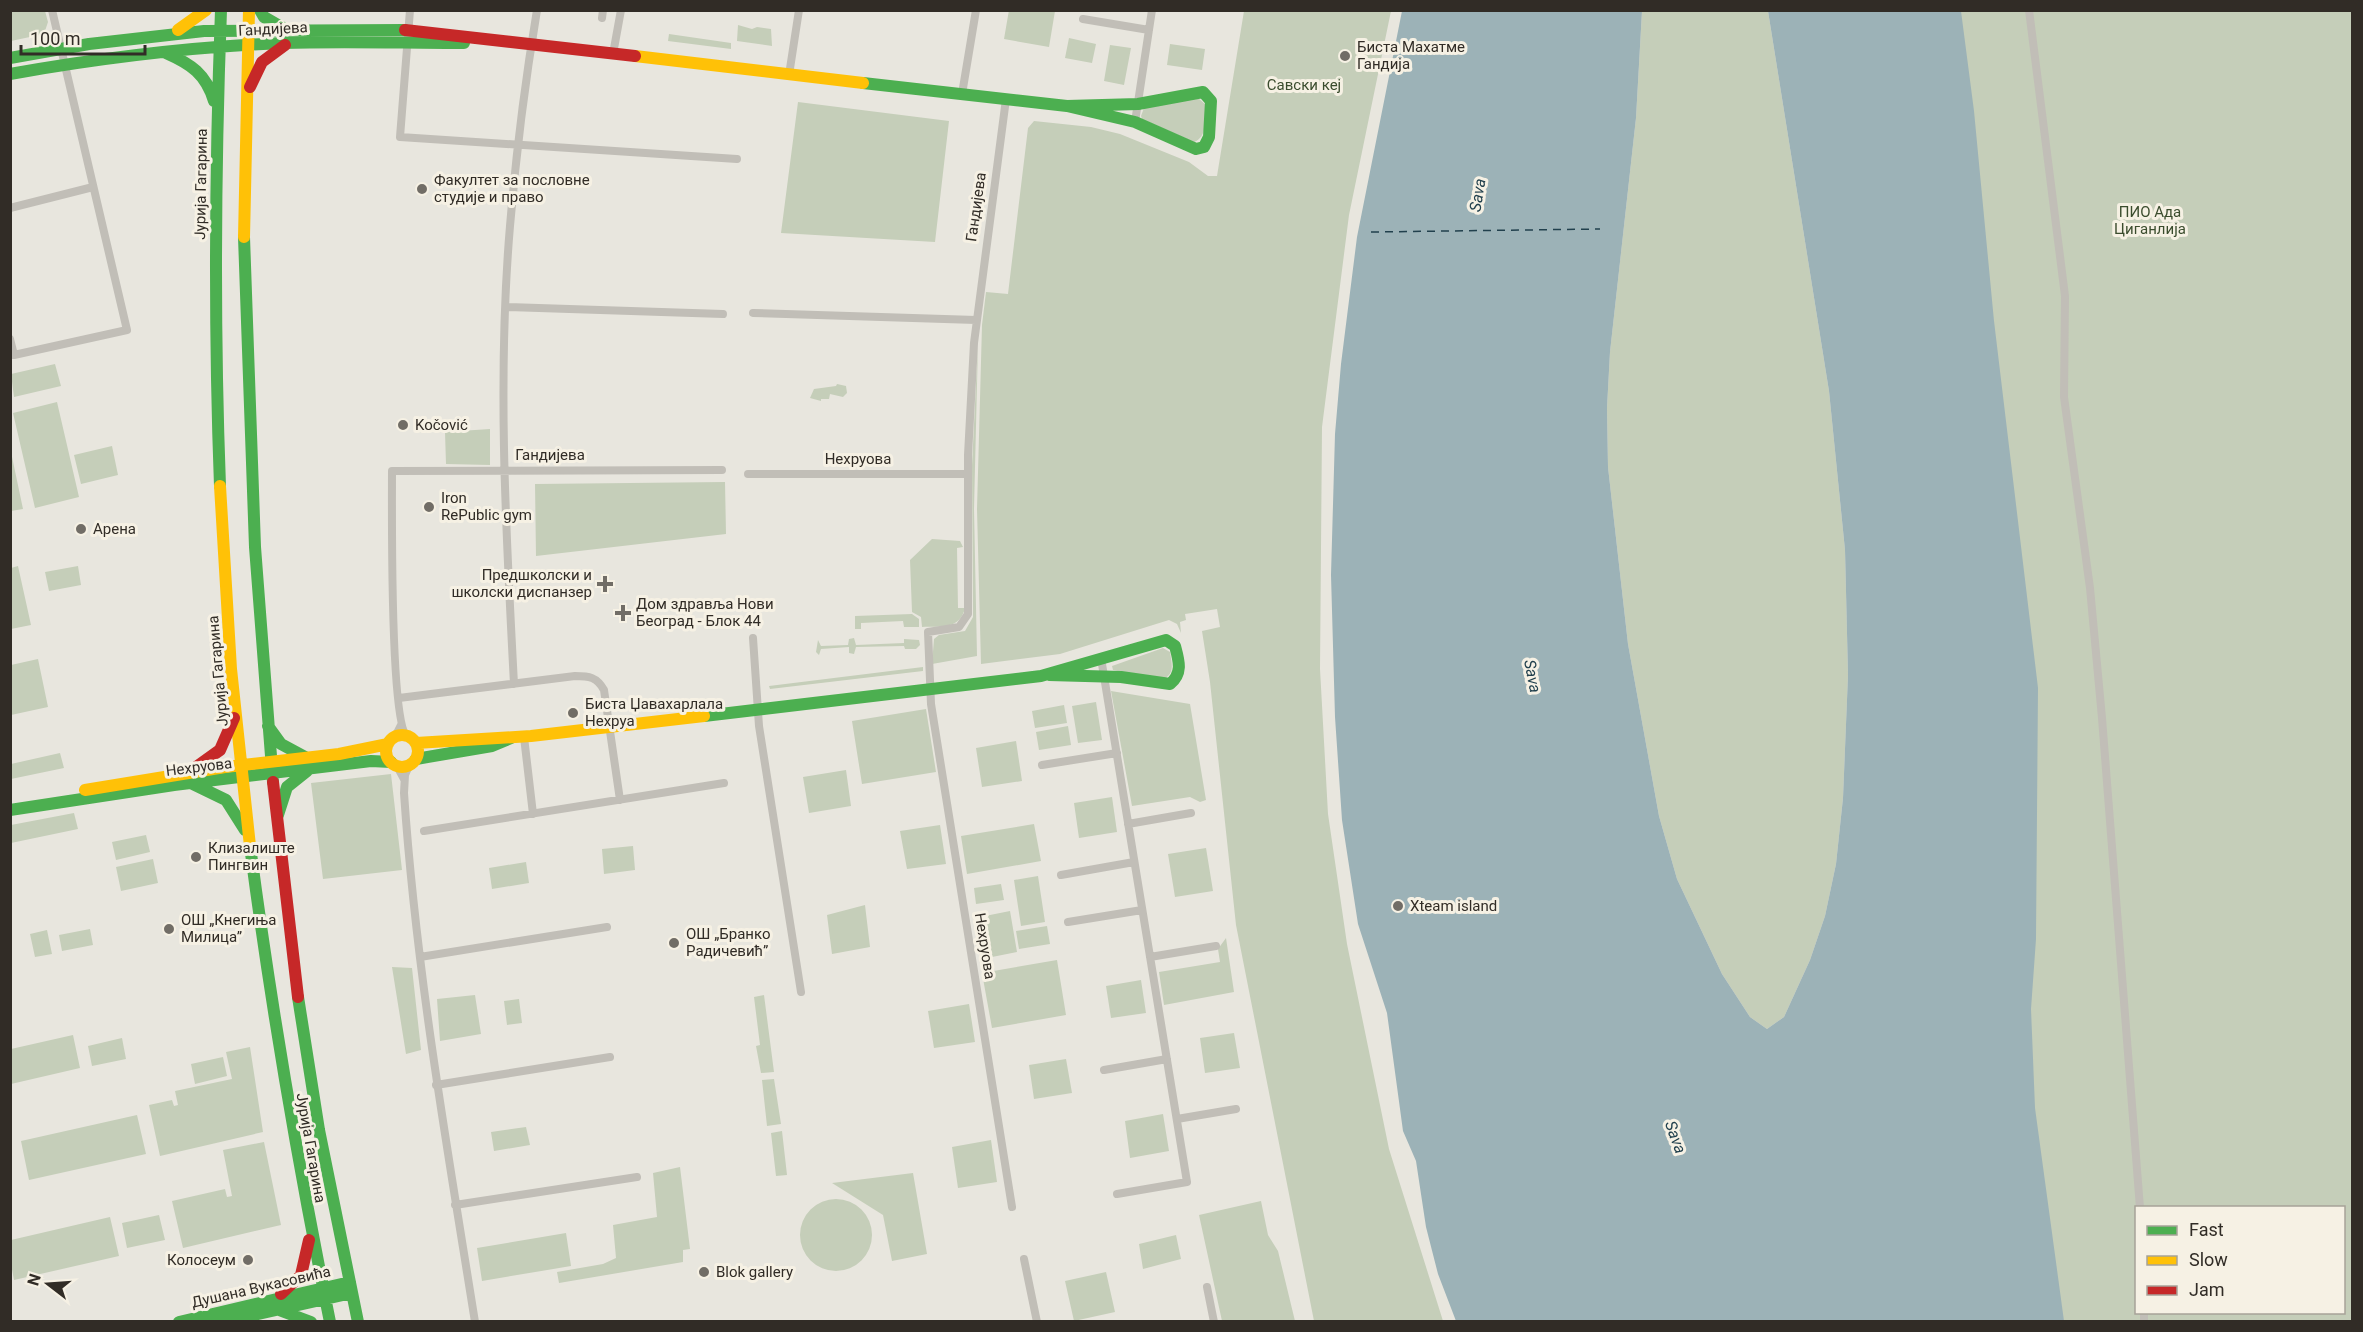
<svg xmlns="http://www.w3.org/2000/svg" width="2363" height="1332" viewBox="0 0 2363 1332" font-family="Roboto,sans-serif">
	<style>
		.green { fill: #c5ceb9; fill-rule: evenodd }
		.water { fill: #9cb2b7 }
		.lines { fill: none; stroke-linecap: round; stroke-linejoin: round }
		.ferry { stroke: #21404d; stroke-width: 1.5; stroke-dasharray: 8 6; stroke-linecap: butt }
		.street { stroke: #c1beb7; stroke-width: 8 }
		.fast { stroke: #4caf50; stroke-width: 12 }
		.slow { stroke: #ffc107; stroke-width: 12 }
		.jam { stroke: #c62828; stroke-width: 12 }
		.poi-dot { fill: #716d66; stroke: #f6f1e4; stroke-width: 2 }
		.labels { text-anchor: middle; stroke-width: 6; stroke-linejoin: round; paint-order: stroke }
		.street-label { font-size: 15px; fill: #312c26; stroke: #f6f1e4 }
		.poi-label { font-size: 15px; fill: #312c26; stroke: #f6f1e4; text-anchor: start }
		.park-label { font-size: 15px; fill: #3a4c2d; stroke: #f6f1e4 }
		.water-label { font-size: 16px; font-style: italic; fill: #21404d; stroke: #f6f1e4 }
	</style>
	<rect width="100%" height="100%" fill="#e8e6de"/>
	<!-- green -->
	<path class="green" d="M11,10L45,11L48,22L44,34L11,41Z
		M1009,10L1055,11L1049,47L1004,39Z
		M1244,11H1391L1349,215L1322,427L1320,669L1328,814L1347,944L1389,1149L1443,1321H1314L1236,925L1210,682L1202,631L1220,627L1217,609L1185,614L1186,620L1180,622L1181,633L1177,624L1169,620L1060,654L981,664L977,509L982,325L986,292L1008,294L1028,128L1034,121L1091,127L1120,134L1189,162L1208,176H1217Z
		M1642,11H1768L1829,391L1845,550L1848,675L1843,798L1836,864L1825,916L1810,960L1784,1017L1767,1029L1750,1017L1722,974L1677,879L1659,816L1628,644L1608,467L1607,408L1610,352L1636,118Z
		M1926,11H2352V1321H2004ZM2136,1208H2344V1312H2136Z
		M738,25L752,29L757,27L771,29L772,46L737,41Z
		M669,34L731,43V49L668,41Z
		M1069,38L1096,44L1092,63L1065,58Z
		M1170,44L1205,49L1202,70L1167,65Z
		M1110,45L1131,48L1124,85L1104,81Z
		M1198,98L1206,105C1205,118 1208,137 1194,142L1142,119L1141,116L1144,108Z
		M798,102L949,121L935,242L781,233Z
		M978,343L974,509L977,656L932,664L934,639L939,635L965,631L973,617L972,465Z
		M55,364L61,386L14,397L11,374Z
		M837,384L846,386L847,393L843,397L830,394L829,399H821V401L810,398L814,389L836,386Z
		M57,402L79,497L35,508L13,413Z
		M490,429V465L446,464L445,432Z
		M112,446L118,475L81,484L74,455Z
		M11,452L23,509L11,511H10Z
		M725,482L726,534L536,556L535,484Z
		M932,539L960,541L963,547L957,548L958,608H965C960,630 940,626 922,627L921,617L912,612L910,560Z
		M18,566L31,625L11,629V568Z
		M78,566L81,585L49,591L45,572Z
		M912,614L919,619V627H904L903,621L861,623V629H855V616Z
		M854,638L856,645L904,643V639L919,640L920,645L916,649H905L904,646L856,647L854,654L849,653V647L821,649L819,655L816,652L818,640L821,646L848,645L849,639Z
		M1163,648L1170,652C1172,665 1175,674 1162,680L1113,670L1112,666Z
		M38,659L48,707L11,715V665Z
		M923,667V671L770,689L769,686Z
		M1111,691L1190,704L1206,800L1200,802L1190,797L1132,806Z
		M1096,702L1102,740L1078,743L1072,706Z
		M1064,705L1067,723L1035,728L1032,711Z
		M926,709L936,772L862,784L852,721Z
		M1068,726L1071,745L1039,750L1036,732Z
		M1016,741L1022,781L982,787L976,748Z
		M60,753L64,768L11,779V764Z
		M846,770L851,806L809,813L803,777Z
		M391,774L402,870L323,879L311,783Z
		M1112,797L1117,832L1079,838L1074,803Z
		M74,813L78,829L11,843V825Z
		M1034,824L1041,861L967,874L961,836Z
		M940,825L946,864L907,869L900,831Z
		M146,835L150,852L116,860L112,842Z
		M633,846L635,870L604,874L602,849Z
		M1206,848L1213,891L1175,897L1168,854Z
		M153,859L158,883L121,891L116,867Z
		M526,862L529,883L492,889L489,868Z
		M1038,876L1045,922L1021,926L1014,880Z
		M1001,884L1004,900L976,904L974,888Z
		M865,905L870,947L832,954L827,915Z
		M1010,911L1017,952L992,957L985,916Z
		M1047,926L1050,944L1019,949L1016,931Z
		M90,929L93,945L62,951L59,935Z
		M47,930L52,954L35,957L30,934Z
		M1226,938L1234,992L1164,1005L1159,972L1220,962L1218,949Z
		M1057,960L1066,1015L992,1028L982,973Z
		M392,967L412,968L421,1050L406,1054Z
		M1141,980L1146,1013L1111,1018L1106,986Z
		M475,995L481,1034L440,1041L437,999Z
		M764,995L774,1072L761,1073L756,1046L760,1045L754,997Z
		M519,999L522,1023L507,1025L504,1001Z
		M969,1004L975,1042L934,1048L928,1011Z
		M1234,1033L1240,1068L1205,1073L1200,1038Z
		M73,1035L80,1068L11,1084V1049Z
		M122,1038L126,1059L92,1066L88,1046Z
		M250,1047L263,1132L160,1156L149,1105L172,1100L174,1106L178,1105L175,1091L232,1079L226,1052Z
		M223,1057L227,1076L195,1084L191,1064Z
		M1066,1059L1072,1093L1034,1099L1029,1065Z
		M774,1079L781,1124L767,1126L762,1080Z
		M1163,1114L1169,1151L1130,1158L1125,1121Z
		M137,1115L146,1154L29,1180L21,1141Z
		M526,1127L530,1145L494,1151L491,1132Z
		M782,1131L787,1175L776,1176L771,1133Z
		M991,1140L997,1182L958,1188L952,1147Z
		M264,1142L281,1225L183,1248L172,1201L225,1189L227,1197L232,1196L223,1150Z
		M680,1167L690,1249L683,1250V1262L559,1283L557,1272L603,1264L616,1258L613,1225L657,1217L653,1173Z
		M913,1173L927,1254L892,1261L883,1215L832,1183Z
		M800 1235a36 36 0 1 1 72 0a36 36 0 1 1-72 0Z
		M1261,1201L1268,1235L1278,1251L1295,1321H1222L1199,1215Z
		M159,1215L165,1240L127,1248L122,1223Z
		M110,1217L119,1256L14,1280L11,1264V1240Z
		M566,1233L571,1266L482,1281L477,1248Z
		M1176,1235L1181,1259L1143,1269L1139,1244Z
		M1106,1272L1115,1312L1074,1321L1065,1281Z"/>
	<!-- water -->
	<path class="water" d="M1402,11H1642L1636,118L1610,352L1607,408L1608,467L1628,644L1659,816L1677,879L1722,974L1750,1017L1767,1029L1784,1017L1810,960L1825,916L1836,864L1843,798L1848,675L1845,550L1829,391L1768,11H1961L1974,111L1994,321L2038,688L2036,939L2031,1009L2035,1108L2064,1321H1456L1438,1274L1426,1227L1416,1161L1403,1131L1387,1013L1358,924L1342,820L1335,717L1331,575L1335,434L1341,364L1357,237Z"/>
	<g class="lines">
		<!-- ferry -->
		<path class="ferry" d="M1371,232L1600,229"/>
		<!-- street -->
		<path class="street" d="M410,10L400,137L737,159
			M2029,10L2065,296L2064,397L2090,588L2102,718L2140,1208
			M602,18L603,10
			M1083,19L1149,30
			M613,54L621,10
			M789,75L799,10
			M962,94L976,10
			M1006,99L974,343L968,455V614L959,627L928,632L931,704L1012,1207
			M1135,122L1152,10
			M10,208L93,187
			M506,307L723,314
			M753,313L976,320
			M10,339L14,355L127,330L52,10
			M748,474H968
			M753,638L759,726L801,992
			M1101,658L1187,1182L1117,1194
			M514,684C506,532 497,378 510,226C516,154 525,82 537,10
			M399,698L575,676C589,676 597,677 604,690L620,800
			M406,736C390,713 392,512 392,471L722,470
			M395,737L401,725
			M524,737L533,814
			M1042,765L1117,753
			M397,766L404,779
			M409,766L405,775L404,793C416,971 447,1146 475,1322
			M1128,824L1191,813
			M424,831L724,783
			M1061,875L1134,862
			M1068,922L1142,910
			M420,957L607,927
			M1150,957L1216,946
			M1104,1070L1167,1059
			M436,1085L610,1057
			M1177,1119L1236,1109
			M455,1205L637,1177
			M1024,1259L1037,1322
			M1207,1287L1214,1322
			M2144,1312V1322"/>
		<!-- fast -->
		<path class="fast" d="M260,10L264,17L283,28
			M166,53C191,64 206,74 214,101
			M10,58L89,44L204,31L405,30
			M10,74C100,58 190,47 282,43C342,41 403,43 464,43
			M863,83L1067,106L1138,104L1203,92L1211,101L1209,137L1204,147L1196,149L1135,122L1067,106
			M244,237L255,547L273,782
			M220,486C214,327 215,169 221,10
			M704,716L1041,676L1166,640L1175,646C1179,661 1183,673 1170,684L1121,677L1049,675
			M268,726L281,744L307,758
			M416,759L492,746L511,738
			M193,784L226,800L245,830
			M10,810L174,785L371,761L391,762
			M278,815L287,787L307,771
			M250,846C271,1006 298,1164 330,1322
			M298,997L319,1130L358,1322
			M279,1310L311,1322
			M179,1322L350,1282
			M222,1322L352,1293"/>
		<!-- slow -->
		<path class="slow" d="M178,30L206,10
			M635,56L863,83
			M244,237L249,10
			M220,486L231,669L250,846
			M386 751a16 16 0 1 1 32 0a16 16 0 1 1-32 0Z
			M416,743L531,736L704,716
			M85,790L225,767L339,754L388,744"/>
		<!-- jam -->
		<path class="jam" d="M405,30L635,56
			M250,87L262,62L285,45
			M192,770L220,750L234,718
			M273,782L298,997
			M281,1294L301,1275L309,1240"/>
	</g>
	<!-- markers -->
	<g class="poi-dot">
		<circle cx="1345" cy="56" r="6"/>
		<circle cx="422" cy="189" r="6"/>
		<circle cx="403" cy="425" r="6"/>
		<circle cx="429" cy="507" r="6"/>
		<circle cx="81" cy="529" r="6"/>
		<path d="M602 575h6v6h6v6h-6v6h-6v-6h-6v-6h6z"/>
		<path d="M620 604h6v6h6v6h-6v6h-6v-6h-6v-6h6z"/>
		<circle cx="573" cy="713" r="6"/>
		<circle cx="196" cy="857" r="6"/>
		<circle cx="1398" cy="906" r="6"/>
		<circle cx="169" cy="929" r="6"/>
		<circle cx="674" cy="943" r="6"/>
		<circle cx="248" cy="1260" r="6"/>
		<circle cx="704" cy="1272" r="6"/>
	</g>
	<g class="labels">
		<!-- street labels -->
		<g class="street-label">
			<text transform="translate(273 29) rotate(-3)" y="5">Гандијева</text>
			<text transform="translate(201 184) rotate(-89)" y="5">Јурија Гагарина</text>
			<text transform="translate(976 207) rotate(-82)" y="5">Гандијева</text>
			<text x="550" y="460">Гандијева</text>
			<text x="858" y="464">Нехруова</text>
			<text transform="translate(218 671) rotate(-95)" y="5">Јурија Гагарина</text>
			<text transform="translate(199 767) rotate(-7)" y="5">Нехруова</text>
			<text transform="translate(985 946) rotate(81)" y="5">Нехруова</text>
			<text transform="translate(311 1148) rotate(80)" y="5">Јурија Гагарина</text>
			<text transform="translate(261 1287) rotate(-13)" y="5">Душана Вукасовића</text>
		</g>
		<!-- poi labels -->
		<g class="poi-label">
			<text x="1357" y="52">Биста Махатме<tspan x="1357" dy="17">Гандија</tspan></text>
			<text x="434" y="185">Факултет за пословне<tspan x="434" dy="17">студије и право</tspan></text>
			<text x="415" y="430">Kočović</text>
			<text x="441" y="503">Iron<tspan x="441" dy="17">RePublic gym</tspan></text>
			<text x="93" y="534">Арена</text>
			<text x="592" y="580" text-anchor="end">Предшколски и<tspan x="592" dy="17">школски диспанзер</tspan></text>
			<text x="636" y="609">Дом здравља Нови<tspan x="636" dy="17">Београд - Блок 44</tspan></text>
			<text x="585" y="709">Биста Џавахарлала<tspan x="585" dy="17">Нехруа</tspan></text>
			<text x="208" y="853">Клизалиште<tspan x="208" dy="17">Пингвин</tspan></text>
			<text x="1410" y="911">Xteam island</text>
			<text x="181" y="925">ОШ „Кнегиња<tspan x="181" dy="17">Милица”</tspan></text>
			<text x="686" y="939">ОШ „Бранко<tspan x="686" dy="17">Радичевић”</tspan></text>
			<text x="236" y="1265" text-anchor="end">Колосеум</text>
			<text x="716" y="1277">Blok gallery</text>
		</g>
		<!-- park labels -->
		<g class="park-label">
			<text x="1304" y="90">Савски кеј</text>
			<text x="2150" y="217">ПИО Ада<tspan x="2150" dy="17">Циганлија</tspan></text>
		</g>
		<!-- water labels -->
		<g class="water-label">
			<text transform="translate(1477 195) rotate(-81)" y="6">Sava</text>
			<text transform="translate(1533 676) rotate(79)" y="6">Sava</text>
			<text transform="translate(1676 1137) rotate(70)" y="6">Sava</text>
		</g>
	</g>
	<!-- border -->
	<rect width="2363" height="1332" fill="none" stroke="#312c26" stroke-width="24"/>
	<!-- legend -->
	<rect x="2135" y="1206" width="210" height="108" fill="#f6f1e4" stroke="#a7a298" stroke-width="1.5"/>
	<rect x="2147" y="1226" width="30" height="9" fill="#4caf50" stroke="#a7a298" stroke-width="1.5"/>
	<text x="2189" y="1236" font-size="18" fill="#312c26">Fast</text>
	<rect x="2147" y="1256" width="30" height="9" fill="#ffc107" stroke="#a7a298" stroke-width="1.5"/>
	<text x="2189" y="1266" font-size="18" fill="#312c26">Slow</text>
	<rect x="2147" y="1286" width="30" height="9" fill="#c62828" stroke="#a7a298" stroke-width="1.5"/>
	<text x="2189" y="1296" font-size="18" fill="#312c26">Jam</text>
	<!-- north arrow -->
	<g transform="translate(48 1284) rotate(287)" stroke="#f6f1e4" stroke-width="4.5" paint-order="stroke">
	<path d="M0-4.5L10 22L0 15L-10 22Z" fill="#312c26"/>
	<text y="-9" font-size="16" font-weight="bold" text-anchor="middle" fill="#312c26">N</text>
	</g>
	<!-- scale -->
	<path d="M21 45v9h124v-9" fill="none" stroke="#312c26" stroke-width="3"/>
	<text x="30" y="45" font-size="18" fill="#312c26" stroke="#f6f1e4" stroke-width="4.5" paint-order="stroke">100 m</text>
</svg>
